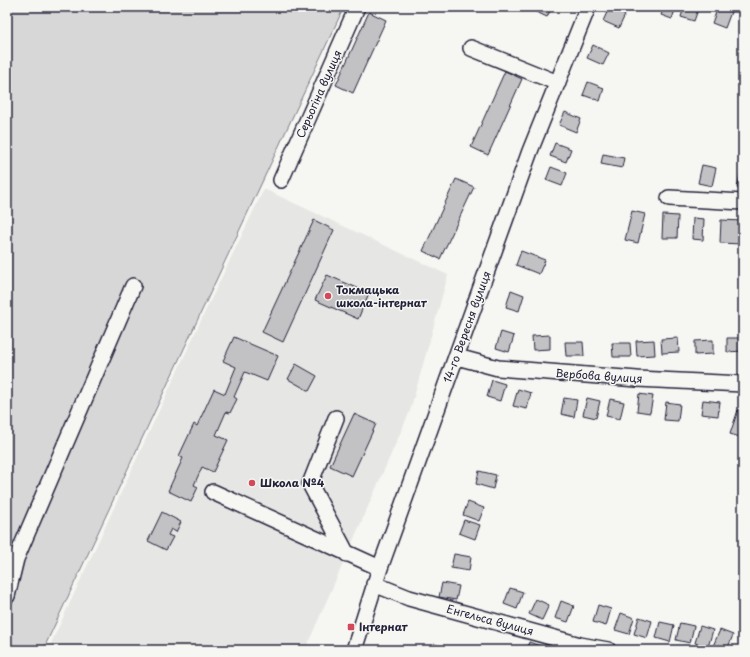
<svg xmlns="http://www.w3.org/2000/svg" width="750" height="657" viewBox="0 0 750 657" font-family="'Playpen Sans',sans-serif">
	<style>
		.built { fill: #e6e6e4 }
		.green { fill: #d7d7d7; stroke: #7c7c89 }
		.building { fill: #c2c2c4; stroke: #22223b }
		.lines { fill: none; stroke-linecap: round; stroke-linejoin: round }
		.minor-casing { stroke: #22223b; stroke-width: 18 }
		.minor { stroke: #f6f6f2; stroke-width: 15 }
		.poi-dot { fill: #d1495b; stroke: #f6f6f2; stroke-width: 1.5 }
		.labels { text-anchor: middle; stroke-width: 3; stroke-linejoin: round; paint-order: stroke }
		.street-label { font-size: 11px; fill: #22223b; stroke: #f6f6f2 }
		.poi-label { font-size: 11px; font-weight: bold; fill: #22223b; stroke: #f6f6f2; text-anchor: start }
	</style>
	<rect width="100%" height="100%" fill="#f6f6f2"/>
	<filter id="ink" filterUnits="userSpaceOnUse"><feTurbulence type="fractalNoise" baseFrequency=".025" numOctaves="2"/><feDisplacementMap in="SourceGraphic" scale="8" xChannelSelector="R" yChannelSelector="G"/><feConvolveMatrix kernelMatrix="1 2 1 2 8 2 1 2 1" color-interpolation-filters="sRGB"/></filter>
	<g filter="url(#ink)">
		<!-- built -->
		<path class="built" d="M264,189L448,275L410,411L305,650H48L203,316Z"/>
		<!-- green -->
		<path class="green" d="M7,7H344L43,650H7Z"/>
		<!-- building -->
		<path class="building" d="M536,7H552L547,17L534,11Z
			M664,7H676L672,19L661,15Z
			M684,7H699L694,21L681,17Z
			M718,7L731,12L725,28L712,23Z
			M609,8L625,15L619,28L603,21Z
			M369,12L386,20L353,93L336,85Z
			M743,17V33L738,32Z
			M593,45L609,53L603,65L587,58Z
			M505,71L522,79L488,155L471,147Z
			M588,82L604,88L600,101L583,95Z
			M565,112L581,119L576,132L559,125Z
			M555,143L571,149L566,162L550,156Z
			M603,154L624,158L622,168L601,164Z
			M702,165L716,168L712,186L698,183Z
			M551,167L567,173L562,186L546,180Z
			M741,171L743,172V190L737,188Z
			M456,179L474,187L440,259L423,251Z
			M632,211L645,214L638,243L625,240Z
			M663,215L678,216L677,238H662Z
			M693,218L704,219L703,240L692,239Z
			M314,220L334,230L283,342L262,332Z
			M721,220L743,221L741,244L720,243Z
			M521,251L545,260L539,274L516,265Z
			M327,275L369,293L358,319L315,300Z
			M511,290L524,295L519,311L506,307Z
			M501,332L514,336L509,352L496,348Z
			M550,335V349L533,350L532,336Z
			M234,337L278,356L267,381L245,372L234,397L237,399L230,413L226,412L216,435L228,440L213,472L202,467L194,485L198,487L191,502L168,491L183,458L179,456L194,424L197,426L214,389L225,394L236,367L223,361Z
			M678,338L679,352L662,353L661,339Z
			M727,338H743V351L727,352Z
			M654,340L655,355L637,356L636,341Z
			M713,340V354L695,355V341Z
			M565,342H583L584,356H566Z
			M612,343H630L631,357H613Z
			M296,364L317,376L309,391L288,379Z
			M492,380L505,384L500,401L487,397Z
			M518,389L531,393L527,409L513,406Z
			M639,394L653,396L650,413L637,411Z
			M564,398L577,400L574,417L561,414Z
			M587,398L600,401L596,418L583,415Z
			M610,399L624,402L620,419L606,416Z
			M703,400L720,402L718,416L701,414Z
			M666,402L680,404L678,421L664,420Z
			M738,410L743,412V438L730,434Z
			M354,414L376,424L352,476L330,466Z
			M479,471L496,475L493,489L476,484Z
			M468,502L484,508L479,521L463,515Z
			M162,512L181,522L176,532L171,529L168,535L173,537L166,550L148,541Z
			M464,520L480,525L475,539L459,533Z
			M454,554L471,557L469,571L451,568Z
			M442,583L459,586L456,600L439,597Z
			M510,588L523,592L517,609L504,604Z
			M536,599L549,605L542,620L529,614Z
			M561,601L574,606L568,622L555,618Z
			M598,605L611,609L606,626L593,622Z
			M621,613L634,618L629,634L615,630Z
			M639,617L652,621L647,638L634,634Z
			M660,622L674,625L670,642L656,638Z
			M680,623L694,626L690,643L676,640Z
			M700,626L713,630L708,647L695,643Z
			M720,630L733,635L727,650L713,646Z
			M529,642L543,647L542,650H527Z
			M434,644L450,649V650H432Z"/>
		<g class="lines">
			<!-- minor casing -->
			<g class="minor-casing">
				<path id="minor" d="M471,48L558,83
					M281,180L357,7
					M669,198L743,202
					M457,357L498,368L637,379L743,384
					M336,418L310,484L347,554
					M213,492L380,568
					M374,584L409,598L580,645L608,650
					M7,596L16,559L133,286
					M354,650L380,568L530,151L588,7"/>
			</g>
			<!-- minor -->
			<use href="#minor" class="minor"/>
		</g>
	</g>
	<!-- markers -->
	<g class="poi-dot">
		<circle cx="328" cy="296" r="4"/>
		<circle cx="252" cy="483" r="4"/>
		<rect x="347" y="623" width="8" height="8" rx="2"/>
	</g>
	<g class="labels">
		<!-- street labels -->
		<g class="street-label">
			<text transform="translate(319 94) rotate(-66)" y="4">Серьогіна вулиця</text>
			<text transform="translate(467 327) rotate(-70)" y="4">14-го Вересня вулиця</text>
			<text transform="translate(599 376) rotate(4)" y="4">Вербова вулиця</text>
			<text transform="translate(490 620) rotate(15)" y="4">Енгельса вулиця</text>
		</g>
		<!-- poi labels -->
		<g class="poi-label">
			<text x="336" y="294">Токмацька<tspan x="336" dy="13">школа-інтернат</tspan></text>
			<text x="260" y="487">Школа №4</text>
			<text x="359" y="631">Інтернат</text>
		</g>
	</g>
	<!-- margin -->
	<rect width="750" height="657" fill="none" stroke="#f6f6f2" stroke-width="24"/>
	<rect x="12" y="12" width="726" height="633" fill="none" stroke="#22223b" stroke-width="1.5" filter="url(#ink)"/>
</svg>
